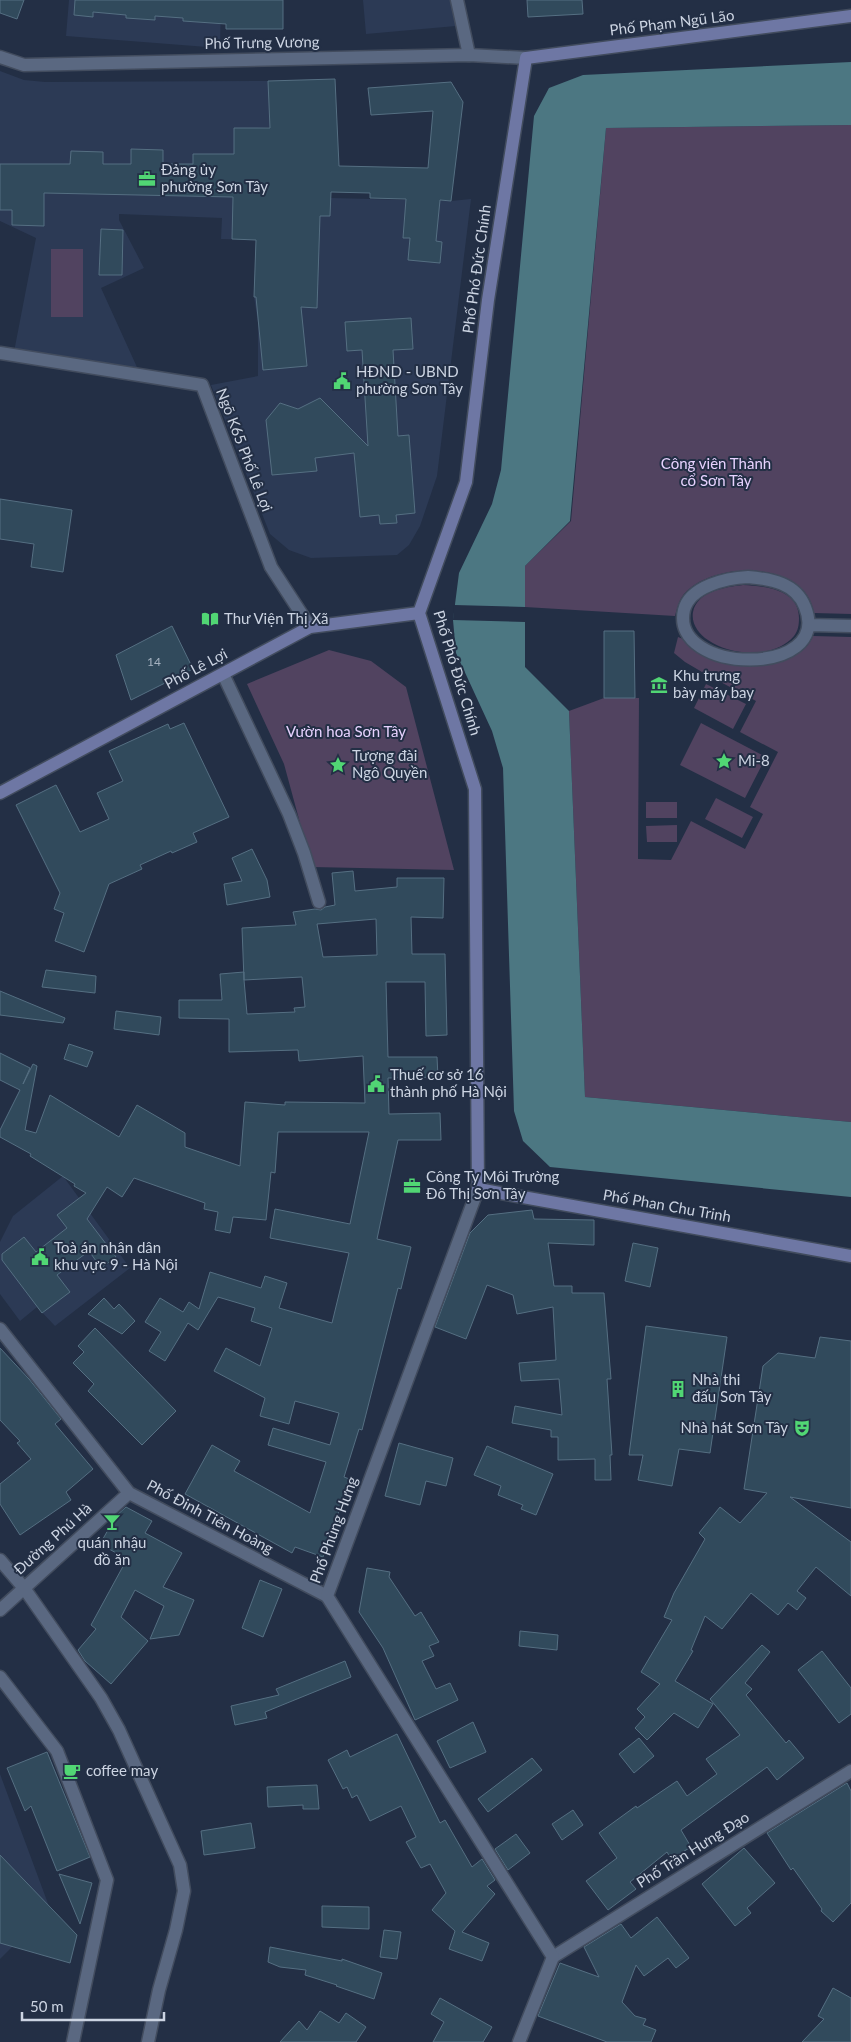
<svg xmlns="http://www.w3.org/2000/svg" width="851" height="2042" viewBox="0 0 851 2042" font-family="Lato,sans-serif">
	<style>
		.built { fill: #2c3a55 }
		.green { fill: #514360 }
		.water { fill: #4c7782 }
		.pier { fill: #232f45 }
		.building { fill: #314a5c; stroke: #556f82; fill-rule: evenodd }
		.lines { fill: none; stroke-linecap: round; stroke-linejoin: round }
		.pedestrian-casing { stroke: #424c5e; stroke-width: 15 }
		.minor-casing { stroke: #424c5e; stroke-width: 15 }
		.tertiary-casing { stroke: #424c5e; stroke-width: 15 }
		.secondary-casing { stroke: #424c5e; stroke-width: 15 }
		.pedestrian { stroke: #5a6881; stroke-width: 12 }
		.minor { stroke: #5a6881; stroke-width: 12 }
		.tertiary { stroke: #5a6881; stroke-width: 12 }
		.secondary { stroke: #6e77a4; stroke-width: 12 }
		.labels { text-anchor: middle; stroke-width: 4; stroke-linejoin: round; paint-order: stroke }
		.number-label { font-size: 12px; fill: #a5b2c0 }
		.street-label { font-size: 15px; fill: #ccd4e2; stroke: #232f45 }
		.poi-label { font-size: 15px; fill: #ccd4e2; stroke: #232f45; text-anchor: start }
		.park-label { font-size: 15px; fill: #e7d2fe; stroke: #232f45 }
	</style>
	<rect width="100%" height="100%" fill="#232f45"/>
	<!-- built -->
	<path class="built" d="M69,0H221L220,48L66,36Z
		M363,0H464L467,25L366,34Z
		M0,71L24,80L45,82L268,81L270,127L258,128L291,197L451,201L471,199L437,476L420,526L409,545L397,555L311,558L289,550L270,534L211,385L258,376V323L254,297L256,240L221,239L222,218L119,214V220L144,268L101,288L141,376L13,357L36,238L0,221Z
		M63,1176L130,1268L55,1326L37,1307L20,1321L0,1294V1242L13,1216Z
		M0,1774L50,1909L0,1959Z"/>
	<!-- green -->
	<path class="green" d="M851,125V614L814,613C806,560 714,560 684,594C679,600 677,609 675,616L525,607V566L571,521L606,128Z
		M51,249H83V317H51Z
		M743,585C765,586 799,589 799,618C799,625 798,631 794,636C775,659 730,656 708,640C699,634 691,624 693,612C697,591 726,587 743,585Z
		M813,636L851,637V1122L585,1097L569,711L604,698H639L638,859L671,860L691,821L745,849L763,814L750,807L778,752L740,732L756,701L702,672L685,662L674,653L678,637C690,641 700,651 712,656C739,669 800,669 813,636Z
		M329,650L371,661L406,687L454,870L312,867L284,764L247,684Z
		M706,684L746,704L733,729L694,708Z
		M701,723L766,757L745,798L680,765Z
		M716,798L753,817L742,838L705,819Z
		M646,802H677V818H646Z
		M677,825V842H647L646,826Z"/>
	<!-- water -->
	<path class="water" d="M851,62V125L606,128L570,521L525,566V667L569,711L585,1097L851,1122V1197L550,1167L523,1141L514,1111L503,768L492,731L456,653L453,620L459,573L492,504L501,470L534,116L549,88L583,75Z"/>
	<!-- pier -->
	<path class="pier" d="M454,605L525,607V622L453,620Z"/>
	<!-- building -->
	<path class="building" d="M0,0H24L17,19L0,13Z
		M75,0H283V29H226V24L183,21V18L155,16V20L126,18V15L93,12V17L74,15Z
		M527,0H582L583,14L528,17Z
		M335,79L339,166L428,168L433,111L371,115L368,88L451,82L463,102L451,201L440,200L436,241L442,242L440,263L408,260L410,238H403L406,199L370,198V193L331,192L330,216H320L317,308L301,307L307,366L263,370L256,297H254L256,240L232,239L233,197L44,193V226L12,225V210H0V164H70L71,151L103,152V164H131V149L163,150V164H193V154H234V128H270L268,81Z
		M101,229L123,230L122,275H99Z
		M411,318L413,349L393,350L398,436L409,435L415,513L396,515L397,523L380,524L379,515L360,517L354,453L315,458L317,471L272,475L266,420L280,403L298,409L320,398L368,446L362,350L347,351L345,322Z
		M0,499L72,510L63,572L31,567L34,544L0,539Z
		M172,626L193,669L131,700L116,655Z
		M604,631H634L635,698H604Z
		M184,723L229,817L193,833L197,842L172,853L171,851L140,865L142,869L109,884L84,952L55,941L64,913L54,909L60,893L16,805L56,785L80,832L109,819L97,793L123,781L109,751L168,724L170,729Z
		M252,849L267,880L270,897L227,905L224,884L242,881L232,858Z
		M353,871L355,891L397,887V878H444L443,918L411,917L412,954H445L447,1035L426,1036L425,982H386L388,1057H437L438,1077L388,1078L389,1114L440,1113L441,1140H398L377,1239L411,1247L401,1289L398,1288L362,1430L359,1429L344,1477L352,1480L342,1512L339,1511L323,1557L295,1547L292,1553L185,1494L212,1445L240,1461L234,1471L310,1513L326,1462L268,1445L273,1428L330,1445L339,1413L295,1401L289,1424L260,1416L265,1398L214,1371L226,1348L260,1366L272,1328L251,1321L255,1308L218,1297L198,1330L188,1323L165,1361L149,1351L161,1332L145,1322L160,1298L183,1312L189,1302L199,1309L210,1272L261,1288L265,1276L287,1283L279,1308L332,1323L349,1253L270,1238L275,1209L350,1224L369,1132H278L275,1173L271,1172L266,1220L233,1217L230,1233L215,1230L218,1212L204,1209L205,1203L134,1178L122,1197L107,1187L87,1219L116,1257L101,1268L89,1251L57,1275L70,1292L42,1313L2,1260V1254L24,1237L36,1252L67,1228L57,1215L86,1193L74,1186L75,1184L30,1156L31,1154L0,1137V1130L20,1090L0,1080V1053L30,1068L23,1084L33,1064L37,1066L25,1130L36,1133L50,1095L119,1137L137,1105L185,1133V1147L240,1166L245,1102L285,1105V1102L365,1103L363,1056L299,1061L298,1050L229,1052V1019L179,1018V1000H222L220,974L244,972V980L242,928L296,925L293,912L315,909L321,910L325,907L335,905L332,873ZM376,919L377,955L323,957L317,924ZM302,977L305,1007L294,1008L295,1012L247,1014L244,980Z
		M46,970L96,976L95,993L42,987Z
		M0,991L65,1018L63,1023L0,1015Z
		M116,1011L161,1017L159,1035L114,1029Z
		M69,1044L93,1052L87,1067L64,1059Z
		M532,1210L534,1219L594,1220V1245L548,1243L554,1286H572V1293H604L611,1379H607L612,1455H610L611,1480H595V1459L558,1460V1437H551V1430L512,1423L515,1406L562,1415L559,1379L521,1381L520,1373L519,1363L556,1360L553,1307L517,1314L513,1295L487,1285L466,1339L435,1327L470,1233L488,1215Z
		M633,1243L658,1248L650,1287L625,1281Z
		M104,1298L114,1309L119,1304L135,1321L122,1334L88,1314Z
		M646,1326L727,1337L710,1453L679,1449L672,1486L638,1480L643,1455H629Z
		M95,1328L176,1411L142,1445L88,1391L94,1384L73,1363L84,1352L78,1346Z
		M820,1337L851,1341V1508L790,1497L851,1542V1596L816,1567L797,1591L806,1598L797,1610L788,1603L778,1615L751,1593L722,1629L705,1616L691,1650L693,1651L675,1681L713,1704L698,1728L674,1713L647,1740L635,1728L645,1717L637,1709L660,1684L641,1672L672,1620L664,1617L674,1593L705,1539L699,1533L720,1507L740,1523L767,1493L744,1489L763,1366L778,1353L815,1358Z
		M0,1348L29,1379L61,1419L55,1424L93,1469L66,1492L71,1500L20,1535L0,1504V1484L31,1459L17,1443L20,1441L0,1420Z
		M399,1443L453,1458L446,1486L426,1481L420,1505L385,1496Z
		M487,1446L553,1474L536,1515L521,1509L523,1505L498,1495L501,1486L474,1475Z
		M126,1507L152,1521L145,1533L182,1553L163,1587L194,1600L179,1635L150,1639L164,1606L135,1590L121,1617L148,1641L111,1684L85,1661L78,1650L96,1629L91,1625L127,1559L100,1544L116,1516Z
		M367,1568L390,1572L389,1577L415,1616L421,1612L439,1642L429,1646L434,1656L422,1661L436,1689L450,1683L458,1700L415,1720L383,1648L359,1612Z
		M260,1580L282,1589L263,1637L242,1628Z
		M520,1631L558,1635L557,1650L519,1646Z
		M762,1645L770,1652L745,1683L752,1689L746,1695L786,1743L789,1740L804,1758L777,1780L767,1767L681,1830L691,1847L671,1859L667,1852L630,1882L636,1889L608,1910L586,1881L617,1858L599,1833L636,1806L637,1808L677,1781L687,1796L717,1774L706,1759L740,1735L710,1699Z
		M822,1651L851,1688V1714L839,1723L798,1670Z
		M345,1661L351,1677L265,1712L267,1718L235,1725L231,1706L279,1695L276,1689Z
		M473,1722L486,1752L450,1768L437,1741Z
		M397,1734L440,1823L445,1820L472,1867L482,1859L495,1880L487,1886L495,1894L462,1932L489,1943L482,1961L449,1949L455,1931L432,1910L446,1893L430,1864L421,1868L406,1842L416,1837L401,1806L370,1821L357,1795L352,1798L347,1787L343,1789L328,1760L347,1750L350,1757Z
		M639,1738L654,1756L634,1773L619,1754Z
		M47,1752L90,1857L57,1871L31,1806L25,1811L7,1768Z
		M532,1758L542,1770L488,1812L478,1799Z
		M847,1783L851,1791V1903L833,1922L821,1911L822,1909L793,1868L791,1870L767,1833Z
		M317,1785L319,1809H303V1805L268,1807L267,1787Z
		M573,1810L583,1825L562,1840L552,1824Z
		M251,1823L255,1848L204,1855L201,1831Z
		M516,1834L530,1853L508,1870L495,1849Z
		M744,1848L775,1883L747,1908L751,1913L735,1926L702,1884Z
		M0,1855L77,1935L70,1963L0,1943Z
		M59,1874L92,1883L80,1924Z
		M322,1906L369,1907V1929L322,1927Z
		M657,1917L689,1958L676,1968L668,1958L644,1976L636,1965L622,2002L635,2016L646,2019L643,2025L656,2030L651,2042H607L538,2016L560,1963L599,1977L584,1947L621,1924L631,1938Z
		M384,1930L401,1932L397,1959L380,1957Z
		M270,1947L342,1961V1959L382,1973L374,1999L336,1986L337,1985L305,1975L306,1970L280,1967L268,1962Z
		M833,1988L851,1998V2042H802L824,2019L818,2016Z
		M440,1998L492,2027L483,2042H433L444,2022L431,2014Z
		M320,2011L339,2023L346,2013L366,2027L356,2042H280L299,2021L307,2030Z"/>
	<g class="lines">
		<!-- pedestrian casing -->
		<g class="pedestrian-casing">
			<path id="pedestrian" d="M748,577C771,579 796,583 805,607C834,678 669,675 684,610C690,586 727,578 748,577Z
				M809,625L851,626"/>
		</g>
		<!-- minor casing -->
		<g class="minor-casing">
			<path id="minor" d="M457,0L469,55
				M0,353L202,385L271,567L310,627
				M223,674L289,814L304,853L319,902
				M0,1329L129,1493L327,1596
				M0,1560L24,1588L101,1698L119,1730L180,1865L184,1891L176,1930L159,1990L148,2042
				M0,1610L129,1493
				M0,1677L57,1751L107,1880L73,2042
				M553,1957L851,1771"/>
		</g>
		<!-- tertiary casing -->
		<g class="tertiary-casing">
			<path id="tertiary" d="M0,57L24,65L469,55L526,58
				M478,1189L327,1596L553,1957L519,2042"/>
		</g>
		<!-- secondary casing -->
		<g class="secondary-casing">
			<path id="secondary" d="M851,16L526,58L488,300L466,482L419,613L475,789L478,1189L851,1256
				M0,793L310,627L419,613"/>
		</g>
		<!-- pedestrian -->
		<use href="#pedestrian" class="pedestrian"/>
		<!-- minor -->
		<use href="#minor" class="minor"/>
		<!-- tertiary -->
		<use href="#tertiary" class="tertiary"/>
		<!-- secondary -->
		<use href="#secondary" class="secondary"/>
	</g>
	<!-- icons -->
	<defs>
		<g id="office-bare" transform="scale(1.35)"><path d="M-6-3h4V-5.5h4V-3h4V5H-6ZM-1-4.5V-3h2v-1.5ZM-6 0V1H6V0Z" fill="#51d674" stroke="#232f45" stroke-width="2.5" paint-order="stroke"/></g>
		<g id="civic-bare" transform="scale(1.35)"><path d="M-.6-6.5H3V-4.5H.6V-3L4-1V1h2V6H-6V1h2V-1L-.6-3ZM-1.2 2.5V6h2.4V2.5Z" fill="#51d674" stroke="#232f45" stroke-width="2.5" paint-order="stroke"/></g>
		<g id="library-bare" transform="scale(1.35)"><path d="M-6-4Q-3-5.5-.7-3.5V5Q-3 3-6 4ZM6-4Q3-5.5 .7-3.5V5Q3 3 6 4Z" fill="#51d674" stroke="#232f45" stroke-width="2.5" paint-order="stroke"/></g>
		<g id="museum-bare" transform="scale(1.35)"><path d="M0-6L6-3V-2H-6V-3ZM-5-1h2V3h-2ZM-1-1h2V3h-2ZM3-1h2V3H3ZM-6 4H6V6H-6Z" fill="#51d674" stroke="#232f45" stroke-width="2.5" paint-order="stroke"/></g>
		<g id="sight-bare" transform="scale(1.35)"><path d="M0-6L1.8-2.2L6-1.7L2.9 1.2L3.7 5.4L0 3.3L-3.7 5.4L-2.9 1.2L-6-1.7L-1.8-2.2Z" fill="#51d674" stroke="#232f45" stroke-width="2.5" paint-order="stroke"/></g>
		<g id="building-bare" transform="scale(1.35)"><path d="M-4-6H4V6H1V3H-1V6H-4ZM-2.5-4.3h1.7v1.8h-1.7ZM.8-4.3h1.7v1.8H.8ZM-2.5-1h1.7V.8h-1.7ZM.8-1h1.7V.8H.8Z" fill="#51d674" stroke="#232f45" stroke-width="2.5" paint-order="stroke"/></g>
		<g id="theatre-bare" transform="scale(1.35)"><path d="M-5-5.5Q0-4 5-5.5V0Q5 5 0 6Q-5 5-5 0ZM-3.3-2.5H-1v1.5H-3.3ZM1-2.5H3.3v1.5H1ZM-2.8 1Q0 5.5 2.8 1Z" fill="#51d674" stroke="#232f45" stroke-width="2.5" paint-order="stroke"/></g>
		<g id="bar-bare" transform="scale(1.35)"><path d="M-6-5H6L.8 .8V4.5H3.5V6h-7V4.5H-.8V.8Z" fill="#51d674" stroke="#232f45" stroke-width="2.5" paint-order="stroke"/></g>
		<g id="cafe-bare" transform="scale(1.35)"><path d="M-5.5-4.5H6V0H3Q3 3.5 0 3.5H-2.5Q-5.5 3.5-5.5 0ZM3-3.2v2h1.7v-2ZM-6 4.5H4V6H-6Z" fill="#51d674" stroke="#232f45" stroke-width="2.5" paint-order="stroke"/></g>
	</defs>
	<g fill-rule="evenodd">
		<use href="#office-bare" x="147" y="179"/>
		<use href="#civic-bare" x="342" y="381"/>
		<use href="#library-bare" x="210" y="619"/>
		<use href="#museum-bare" x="659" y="685"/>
		<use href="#sight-bare" x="724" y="761"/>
		<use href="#sight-bare" x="338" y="765"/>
		<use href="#civic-bare" x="376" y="1084"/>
		<use href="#office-bare" x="412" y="1186"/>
		<use href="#civic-bare" x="40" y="1257"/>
		<use href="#building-bare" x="678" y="1389"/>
		<use href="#theatre-bare" x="802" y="1428"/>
		<use href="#bar-bare" x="112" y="1522"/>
		<use href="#cafe-bare" x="72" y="1771"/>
	</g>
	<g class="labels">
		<!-- number labels -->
		<g class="number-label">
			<text x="154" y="666">14</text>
		</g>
		<!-- street labels -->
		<g class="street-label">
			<text transform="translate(672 23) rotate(-7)" y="5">Phố Phạm Ngũ Lão</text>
			<text transform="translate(262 43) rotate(-1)" y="5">Phố Trưng Vương</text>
			<text transform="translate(477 269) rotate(-82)" y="5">Phố Phó Đức Chính</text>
			<text transform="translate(244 450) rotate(69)" y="5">Ngõ K65 Phố Lê Lợi</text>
			<text transform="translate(196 669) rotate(-28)" y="5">Phố Lê Lợi</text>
			<text transform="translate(457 673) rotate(73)" y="5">Phố Phó Đức Chính</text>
			<text transform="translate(667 1206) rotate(10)" y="5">Phố Phan Chu Trinh</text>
			<text transform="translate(210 1517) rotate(28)" y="5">Phố Đinh Tiên Hoàng</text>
			<text transform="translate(334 1530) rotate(-70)" y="5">Phố Phùng Hưng</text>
			<text transform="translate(53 1539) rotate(-42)" y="5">Đường Phú Hà</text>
			<text transform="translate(693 1850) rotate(-32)" y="5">Phố Trần Hưng Đạo</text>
		</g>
		<!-- poi labels -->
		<g class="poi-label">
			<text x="161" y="175">Đảng ủy<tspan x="161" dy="17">phường Sơn Tây</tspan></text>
			<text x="356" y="377">HĐND - UBND<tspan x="356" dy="17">phường Sơn Tây</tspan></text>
			<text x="224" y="624">Thư Viện Thị Xã</text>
			<text x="673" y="681">Khu trưng<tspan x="673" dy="17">bày máy bay</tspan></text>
			<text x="352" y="761">Tượng đài<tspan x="352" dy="17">Ngô Quyền</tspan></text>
			<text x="738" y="766">Mi-8</text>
			<text x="390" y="1080">Thuế cơ sở 16<tspan x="390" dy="17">thành phố Hà Nội</tspan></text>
			<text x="426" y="1182">Công Ty Môi Trường<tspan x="426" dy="17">Đô Thị Sơn Tây</tspan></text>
			<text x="54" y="1253">Toà án nhân dân<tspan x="54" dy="17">khu vực 9 - Hà Nội</tspan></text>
			<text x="692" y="1385">Nhà thi<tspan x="692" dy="17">đấu Sơn Tây</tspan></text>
			<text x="788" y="1433" text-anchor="end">Nhà hát Sơn Tây</text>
			<text x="112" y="1548" text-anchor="middle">quán nhậu<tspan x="112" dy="17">đồ ăn</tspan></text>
			<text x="86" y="1776">coffee may</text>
		</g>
		<!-- park labels -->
		<g class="park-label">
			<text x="716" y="469">Công viên Thành<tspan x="716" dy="17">cổ Sơn Tây</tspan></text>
			<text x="346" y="737">Vườn hoa Sơn Tây</text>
		</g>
	</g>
	<!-- scale -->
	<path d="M22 2012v8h142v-8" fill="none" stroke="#ccd4e2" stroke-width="2.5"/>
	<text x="30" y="2012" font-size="15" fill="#ccd4e2" stroke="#232f45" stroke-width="4" paint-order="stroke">50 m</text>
</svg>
